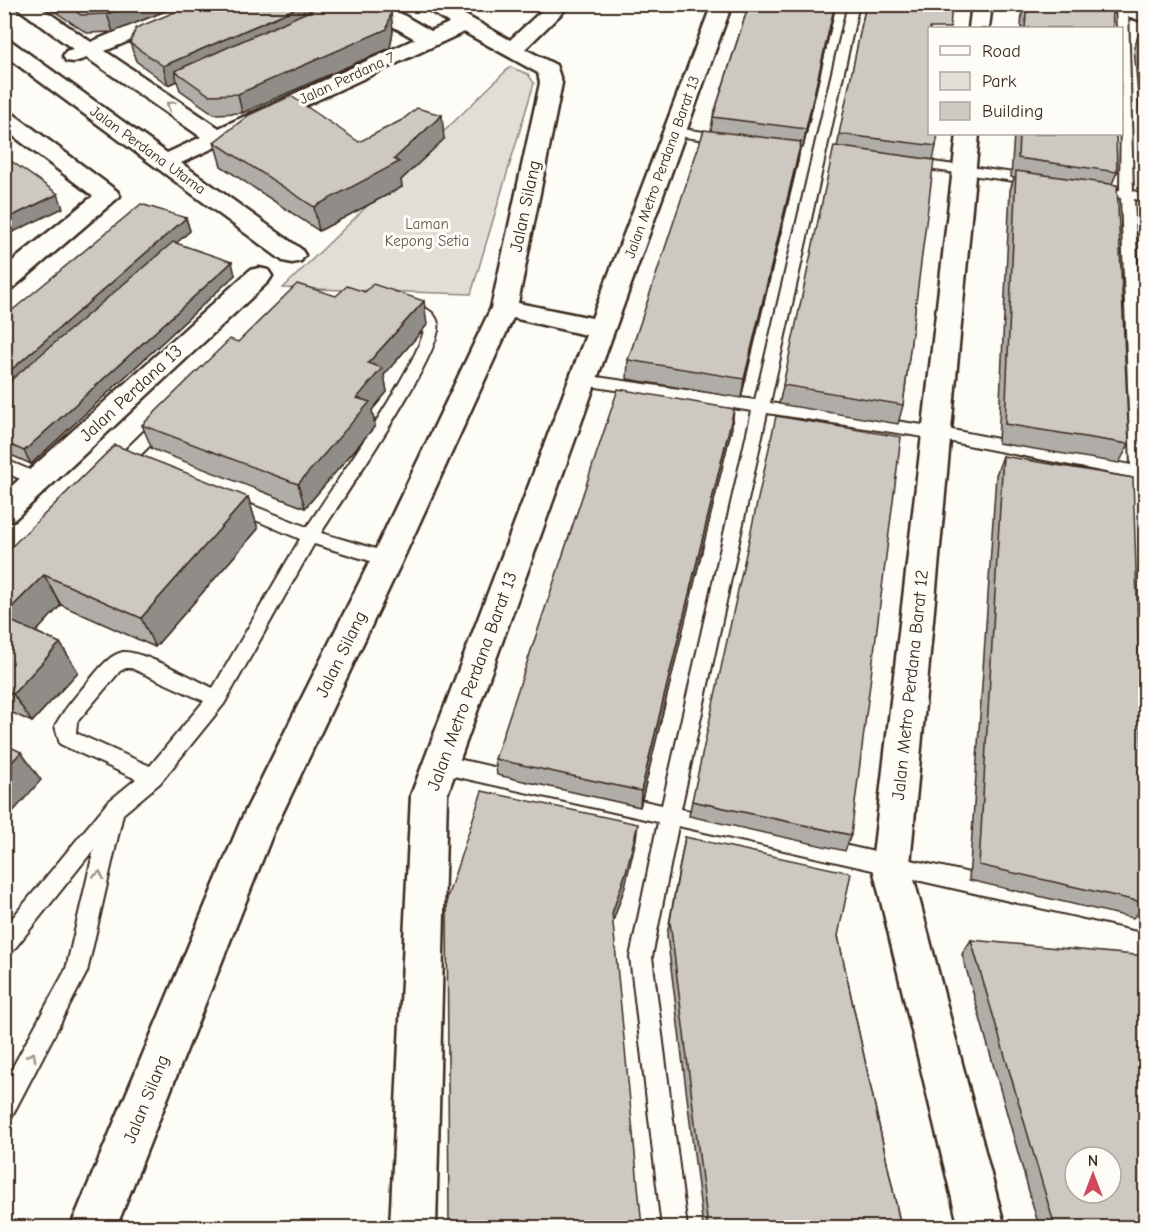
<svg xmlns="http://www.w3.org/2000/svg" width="1150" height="1232" viewBox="0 0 1150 1232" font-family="'Comic Neue',sans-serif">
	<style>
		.green { fill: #e1ded7; stroke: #8e847a; stroke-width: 1.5 }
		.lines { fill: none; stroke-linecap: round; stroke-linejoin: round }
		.lane-casing { stroke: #3b2a1e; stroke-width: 4 }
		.street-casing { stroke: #3b2a1e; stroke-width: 5 }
		.lane { fill: #fdfcf7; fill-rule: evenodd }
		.street { fill: #fdfcf7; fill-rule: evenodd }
		.wall { fill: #b0aca7; stroke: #3b2a1e; stroke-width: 1.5 }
		.shaded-wall { fill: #908c88; stroke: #3b2a1e; stroke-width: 1.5 }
		.building { fill: #cdc8c2; stroke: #3b2a1e; stroke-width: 1.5; fill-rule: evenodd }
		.oneway { stroke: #9c938a }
		.labels { text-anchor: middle; stroke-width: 6; stroke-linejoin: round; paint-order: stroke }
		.far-street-label { font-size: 15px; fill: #3b2a1e; stroke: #fdfcf7 }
		.far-park-label { font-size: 15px; fill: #64574c; stroke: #fdfcf7 }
		.street-label { font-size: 18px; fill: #3b2a1e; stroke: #fdfcf7 }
	</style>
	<rect width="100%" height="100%" fill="#fdfcf7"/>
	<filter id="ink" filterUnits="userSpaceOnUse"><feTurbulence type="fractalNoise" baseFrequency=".0167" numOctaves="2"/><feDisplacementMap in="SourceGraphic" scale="12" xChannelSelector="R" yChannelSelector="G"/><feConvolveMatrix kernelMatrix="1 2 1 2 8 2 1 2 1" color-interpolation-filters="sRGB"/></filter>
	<g filter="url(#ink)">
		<!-- green -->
		<path class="green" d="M510,67L528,74L534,83L471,294L283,288Z"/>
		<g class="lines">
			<!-- lane casing -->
			<g class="lane-casing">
				<path id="lane" d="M848,4H859L770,403L937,427L1131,465L1121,198L1111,196L1109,193L1111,190H1120L1122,28H1117L1116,9L1122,6L1128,9L1133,191L1146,193V201L1134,199L1146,435V635L1140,633L1137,628L1131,477L937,439L767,413L681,809L1146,912V932L678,826L652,957L687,1228H662L630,957L658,822L440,773L433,770L430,764L433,758L440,755L662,805L752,411L583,385L575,380L583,375L755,400Z
					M675,128L726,135L732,139L726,143L671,135L669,132Z
					M911,159L1036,176L1042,180L1036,184L906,166L905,163L906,160Z
					M406,302C419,306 434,308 438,323C446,349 340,502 321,533L393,554L396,559L393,564L387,566L314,544L224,704L160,783L123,814L87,972L12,1116L4,1120V1083L66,969L94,849L12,952L4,955V928L108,802L136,779L60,744L55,726C64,709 76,696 88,682C98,671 108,655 123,652C140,650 195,679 213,688L300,539L225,507L223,503L225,499L231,497L307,527C324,500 432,346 424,323C420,314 410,313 401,310L399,307ZM126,668H131L204,701L150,766L76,733L77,722L120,671Z
					M165,415L171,417L173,421L171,425L122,473H110L108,469L110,465L159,417Z
					M4,459L44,476L46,480L44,484H32L4,472Z"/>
			</g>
			<!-- street casing -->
			<g class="street-casing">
				<path id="street" d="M12,4H36L91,42L182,4H211L208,8L105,51L219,128L415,39L361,8L358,4H384L431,31L449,23L419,4H445L510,40L549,4H571L525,49L556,65L562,83L518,303L592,318L712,4H732L447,795L436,1228H390L411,795L586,335L513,318L403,559L273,833L116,1228H70L242,818L371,559L491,308L540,83L538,73L464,32L181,163L301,249L305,255L301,261L292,263L283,261L4,55V39L11,41L167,153L201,137L87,58L74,62L66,61L63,56L66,51L73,49Z
					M972,4H992L989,28H969Z
					M1098,4H1130L1146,9V22L1101,8Z
					M4,111L12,113L117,191L120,196L13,288L4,290V268L93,196L4,129Z
					M957,134H979L910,864L1005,1228H959L872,864Z
					M259,268L268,270L272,276L268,282L15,519L4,522V493L250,270Z"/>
			</g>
			<!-- lane -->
			<use href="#lane" class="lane"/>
			<!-- street -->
			<use href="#street" class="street"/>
		</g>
		<!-- wall -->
		<path class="wall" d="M51,4H183L113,32L87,33L54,11Z
			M497,4H515L506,9Z
			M749,4H836L803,148L800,147L798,161L741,398L627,379L628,360L711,130L713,117Z
			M866,4L936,146L933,160L903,405L898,424L779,404L837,147Z
			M1024,4H1112L1113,28H1021L1022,11Z
			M1141,28L1146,29V190L1134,47Z
			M393,31L390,48L242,113L214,114L180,90L177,81L168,85L136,61L130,43Z
			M1014,134H1116L1117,172L1112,184L1129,444L1119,463L998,443L1010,190L1014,178L1011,177Z
			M444,139L401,180L402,187L319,231L221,166L214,142H359Z
			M186,218L190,231L176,243L235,275L31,464L4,452V317Z
			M427,325L384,375L387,392L372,410L375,426L305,508L152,449L142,425L238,342Z
			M732,427L640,807L497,775L495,759Z
			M1003,456L1146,870V905L1133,918L969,880L996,475Z
			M248,497L258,529L155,647L61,605L36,632L60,643L78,672L32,722L4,709V554Z
			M692,801L851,835L845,851L689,816Z
			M685,837L838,936L901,1227H703L667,935Z
			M971,940L1146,1227H1039L962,954Z"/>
		<!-- shaded-wall -->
		<path class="shaded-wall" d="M132,4H183L113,32L107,14Z
			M306,4H347L175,71L177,81L168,85L163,66Z
			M506,4H515L506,9Z
			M835,4H836L803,148L806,129Z
			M391,12L393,31L390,48L242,113L238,94Z
			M442,115L444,139L401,180L402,187L319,231L314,207L394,159Z
			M801,142L798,161L741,398L744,379Z
			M58,194L63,208L7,235L4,229V220Z
			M186,218L190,231L4,395V376Z
			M232,262L235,275L31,464L24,451Z
			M424,301L427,325L384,375L387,392L372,410L375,426L305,508L298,484L357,398L368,363Z
			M734,409L732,427L640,807L641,791Z
			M4,477L8,484L4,487Z
			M248,497L258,529L155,647L141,618Z
			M44,575L61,605L22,647L4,620V615Z
			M60,643L78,672L32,722L13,694Z
			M21,752L41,780L4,822V771Z
			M638,824L636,839L625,887L611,927L612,913Z"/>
		<!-- building -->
		<path class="building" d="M65,4H132L107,14L81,15Z
			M194,4H306L163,66L130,43L136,28Z
			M325,4H378L391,12L387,29L238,94L209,95L175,71Z
			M749,4H835L806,129L713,117Z
			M866,4H952L950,28H930V134H938L936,146L839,134Z
			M1027,4H1112L1113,28H1025Z
			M1141,28L1146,29V76Z
			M291,96L359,142L402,120L417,108L442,115L394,159L399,162L314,207L214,142L249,115Z
			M704,130L801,142L744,379L628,360Z
			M1019,134H1116L1117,172L1018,158Z
			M834,146L934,160L903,405L783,385Z
			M4,156L58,194L4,220Z
			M1016,171L1117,185L1129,444L1005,424Z
			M141,204L186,218L4,376V317Z
			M173,242L232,262L24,451L4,442V386Z
			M297,284L336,296L347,286L365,292L373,284L424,301L368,363L382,368L357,398L370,402L298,484L142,425L230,339L238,342Z
			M618,389L734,409L641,791L495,759Z
			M776,416L901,437L851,835L692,801Z
			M115,445L248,497L141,618L44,575L4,615V554Z
			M1003,456L1133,478L1146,870V903L979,865Z
			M4,618L60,643L13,694L4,690Z
			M4,744L21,752L4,771Z
			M482,791L638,824L626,872L612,913L642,1227H449L447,898Z
			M685,837L851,873L838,936L901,1227H708L670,921Z
			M971,940L1146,956V1227H1055ZM1075,1157H1111V1193H1075Z"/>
		<!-- one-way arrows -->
		<defs><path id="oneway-chevron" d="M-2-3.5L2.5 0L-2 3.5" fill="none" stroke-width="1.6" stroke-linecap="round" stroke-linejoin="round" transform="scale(1.5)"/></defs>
		<g class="oneway">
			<use href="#oneway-chevron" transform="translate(170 105) rotate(-146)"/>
			<use href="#oneway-chevron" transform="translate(99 875) rotate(-77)"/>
			<use href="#oneway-chevron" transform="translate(32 1056) rotate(-62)"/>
		</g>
	</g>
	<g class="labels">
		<!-- far-street labels -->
		<g class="far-street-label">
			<text transform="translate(347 78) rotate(-25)" y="5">Jalan Perdana 7</text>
			<text transform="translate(148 150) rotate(36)" y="5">Jalan Perdana Utama</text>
			<text transform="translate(662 167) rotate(-70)" y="5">Jalan Metro Perdana Barat 13</text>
		</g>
		<!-- far-park labels -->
		<g class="far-park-label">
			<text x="427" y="229">Laman<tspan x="427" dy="17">Kepong Setia</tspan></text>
		</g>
		<!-- street labels -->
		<g class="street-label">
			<text transform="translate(525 206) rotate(-78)" y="6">Jalan Silang</text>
			<text transform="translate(131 393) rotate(-43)" y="6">Jalan Perdana 13</text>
			<text transform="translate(341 654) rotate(-64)" y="6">Jalan Silang</text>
			<text transform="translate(472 681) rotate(-70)" y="6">Jalan Metro Perdana Barat 13</text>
			<text transform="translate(910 685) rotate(-84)" y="6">Jalan Metro Perdana Barat 12</text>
			<text transform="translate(146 1099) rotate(-68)" y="6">Jalan Silang</text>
		</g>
	</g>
	<!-- margin -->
	<rect width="1150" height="1232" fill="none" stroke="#fdfcf7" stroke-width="24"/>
	<rect x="12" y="12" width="1126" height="1208" fill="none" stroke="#3b2a1e" stroke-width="2" filter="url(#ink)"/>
	<!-- legend -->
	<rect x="928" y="27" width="195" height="108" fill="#fdfcf7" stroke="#afa8a0" stroke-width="1.5"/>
	<rect x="940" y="46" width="30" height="9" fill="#fdfcf7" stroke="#afa8a0" stroke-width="1.5"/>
	<text x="982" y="57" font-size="18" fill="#3b2a1e">Road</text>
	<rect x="940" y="72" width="30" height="18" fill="#e1ded7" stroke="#afa8a0" stroke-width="1.5"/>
	<text x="982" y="87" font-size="18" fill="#3b2a1e">Park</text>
	<rect x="940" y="102" width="30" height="18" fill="#cdc8c2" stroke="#afa8a0" stroke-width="1.5"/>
	<text x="982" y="117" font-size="18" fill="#3b2a1e">Building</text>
	<!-- north arrow -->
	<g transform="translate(1093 1175)"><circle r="28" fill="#fdfcf7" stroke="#afa8a0" stroke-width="1.5"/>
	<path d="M0-4.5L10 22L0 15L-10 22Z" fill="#d1495b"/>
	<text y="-9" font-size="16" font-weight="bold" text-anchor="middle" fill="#3b2a1e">N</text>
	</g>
</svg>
